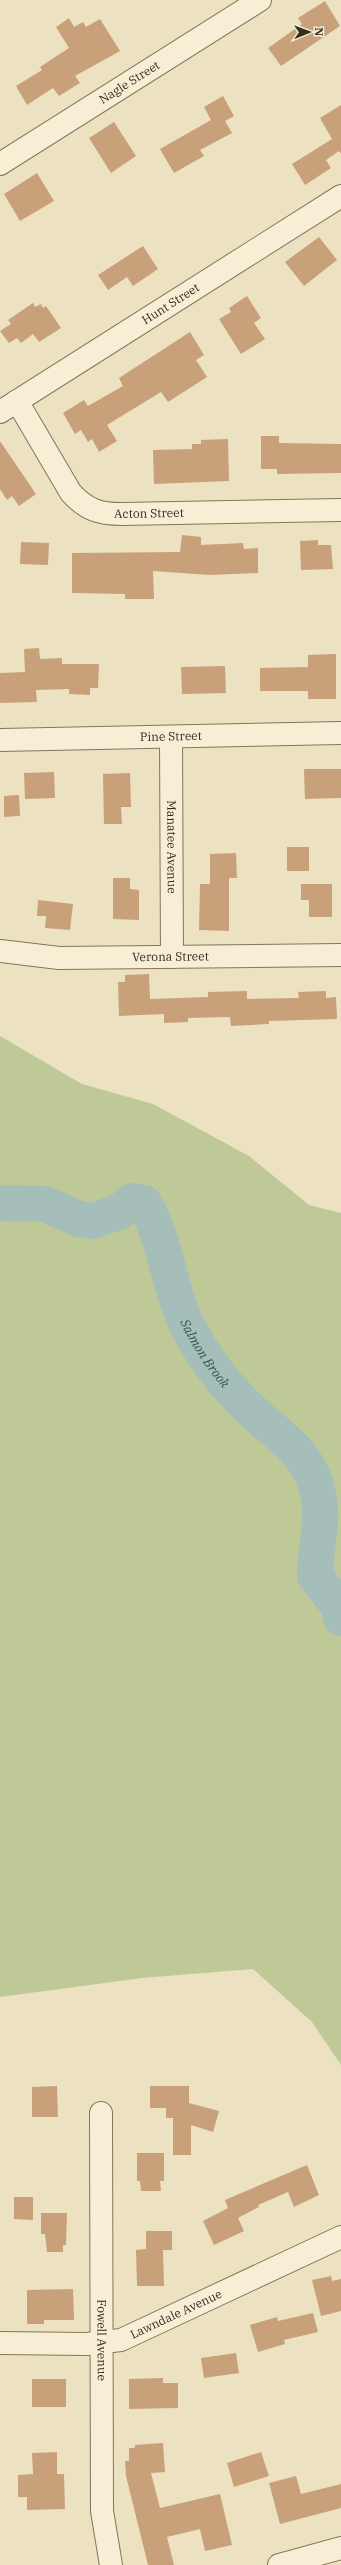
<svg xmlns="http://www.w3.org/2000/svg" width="341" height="2565" viewBox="0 0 341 2565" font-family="'IBM Plex Serif',serif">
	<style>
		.green { fill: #bfc997 }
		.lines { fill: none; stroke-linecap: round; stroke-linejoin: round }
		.river { stroke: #a5beb9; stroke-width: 36 }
		.building { fill: #c8a07a }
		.minor-casing { stroke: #85745a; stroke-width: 24 }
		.minor { stroke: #f7efd5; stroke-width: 22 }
		.labels { text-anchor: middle; stroke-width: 3.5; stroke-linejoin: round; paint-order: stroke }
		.street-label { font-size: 12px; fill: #352b1e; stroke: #f3ecd2 }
		.water-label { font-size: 13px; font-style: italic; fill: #2e5454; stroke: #f3ecd2 }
	</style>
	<rect width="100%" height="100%" fill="#ece2c2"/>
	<!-- green -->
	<path class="green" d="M0,1036L82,1084L153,1104L249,1156L309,1205L341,1213V2065L312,2022L253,1969L142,1978L0,1997Z"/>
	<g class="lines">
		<!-- river -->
		<path class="river" id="s1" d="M0,1203L45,1204L79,1219L92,1221L119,1212L133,1201L144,1203C167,1242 168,1289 189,1329C205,1360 226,1387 252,1411C281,1438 313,1455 319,1500C323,1524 315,1551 315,1576L338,1605L341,1618"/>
	</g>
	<!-- building -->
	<path class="building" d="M325,1L340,26L281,66L268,48L302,24L298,18Z
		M69,18L74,27L83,22L86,27L100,19L120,51L75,76L80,83L59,96L53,88L27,105L16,86L42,70L40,67L69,48L56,27Z
		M223,96L234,116L225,121L232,133L200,150L204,156L174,173L160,149L211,120L204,107Z
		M341,105V154L339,151L326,160L331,168L305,185L292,164L332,139L320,118Z
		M114,122L136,156L111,173L89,138Z
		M37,173L54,201L20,221L4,194Z
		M319,237L337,260L304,286L285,262Z
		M143,246L158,269L133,286L127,277L108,290L98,275Z
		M247,296L261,318L254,323L265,339L241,354L219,319L231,312L229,308Z
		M33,303L35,307L41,304L43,308L46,306L61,328L39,342L33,334L21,343L17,338L9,343L0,331L11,324L8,320Z
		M190,332L204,355L196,360L207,377L168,402L161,392L107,425L117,441L99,452L92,439L88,442L81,430L75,434L63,413L84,400L88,406L123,386L119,378Z
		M261,436H279V443L341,444V473L277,474V469H261Z
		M228,439L229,481L154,484L153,450L192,449V444H201V440Z
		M0,441L36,494L19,506L12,496L7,500L0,489Z
		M182,535L201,537V545L243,543L244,549L258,548V573L210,575L153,571L154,599H125V594L72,593V553L180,552Z
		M318,540V545H331L333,569L301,570L300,541Z
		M21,542L49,543L48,565L20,564Z
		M39,648L40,659L62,658V664H99L98,688H90V695L69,694V689L36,690L37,702L0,703V673L25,672L24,649Z
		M336,654V699H308V691H260V668L308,667V655Z
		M225,666L226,693L182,694L181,667Z
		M304,769H341V798L305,799Z
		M54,772L55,798L25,799L24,773Z
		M130,773L131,807H121L122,824H104L103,774Z
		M19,795L20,816L4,817V796Z
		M287,847H309V871H287Z
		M236,853L237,878H229V931L199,930L200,884H210V854Z
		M113,878H130V889L139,890V920L113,919Z
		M301,884H332V917H309V900H301Z
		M38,900L73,904L70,930L45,928L46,916H37Z
		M149,974L150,999L208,997V992L247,991V999L299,998L298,992L326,991V998L336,997L337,1019L269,1021V1024L231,1026L230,1017L188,1018V1022L164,1023V1014L119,1016L118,982H125V975Z
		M57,2086L58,2117H32V2087Z
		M150,2086H189V2103L219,2111L213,2132L191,2125V2155H173V2118H166V2108H150Z
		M137,2153H164V2181H160L161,2191H141L140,2181H137Z
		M307,2165L319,2195L294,2207L288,2192L258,2205L259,2207L238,2218L244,2231L214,2245L203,2221L228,2208L225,2200Z
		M14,2197H33V2220L14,2219Z
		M41,2213H67L66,2245H63V2252H47L45,2234H41Z
		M146,2231H172V2250H163L164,2286H137L136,2250L146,2249Z
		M331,2276L332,2281L341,2279V2311L321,2316L312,2280Z
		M73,2289L74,2320H44V2324H27V2290Z
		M313,2313L318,2332L284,2340L285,2344L258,2352L250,2325L277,2317L278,2321Z
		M236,2353L239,2373L204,2378L201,2358Z
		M163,2378V2383H178V2408L129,2409V2379Z
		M32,2379H66V2407H32Z
		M163,2443L165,2472L151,2473L160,2508L220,2494L232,2545L205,2551L200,2529L167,2537L174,2565H148L126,2476L125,2461H129V2448H135V2445Z
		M57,2452V2474H64L65,2509L27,2510V2497H18V2475L33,2474L32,2453Z
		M261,2452L269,2476L234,2487L227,2463Z
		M296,2476L301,2494L341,2484V2508L280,2524L269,2483Z"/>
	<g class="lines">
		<!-- minor casing -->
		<g class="minor-casing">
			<g id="minor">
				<path id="s2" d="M0,164L260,0"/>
				<path id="s3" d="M17,401L71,493C87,510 99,514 122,514L341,510"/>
				<path id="s4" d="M0,412L341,196"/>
				<path id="s5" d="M171,737L172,957"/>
				<path id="s6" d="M0,740L341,733"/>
				<path id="s7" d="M0,951L59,958L341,955"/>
				<path id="s8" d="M101,2113L102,2511L111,2565"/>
				<path id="s9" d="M0,2343L87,2344L121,2340L341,2237"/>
				<path d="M279,2565L341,2548"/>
			</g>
		</g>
		<!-- minor -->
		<use href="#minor" class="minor"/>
	</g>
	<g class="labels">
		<!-- street labels -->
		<g class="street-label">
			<text dy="4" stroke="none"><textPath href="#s2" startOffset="153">Nagle Street</textPath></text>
			<text dy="4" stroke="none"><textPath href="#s4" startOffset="202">Hunt Street</textPath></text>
			<text dy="4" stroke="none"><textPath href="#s3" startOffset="191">Acton Street</textPath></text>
			<text dy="4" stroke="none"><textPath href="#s6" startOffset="171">Pine Street</textPath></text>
			<text dy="4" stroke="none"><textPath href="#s5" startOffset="110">Manatee Avenue</textPath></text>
			<text dy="4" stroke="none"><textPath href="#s7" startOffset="171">Verona Street</textPath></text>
			<text dy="4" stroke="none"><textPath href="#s9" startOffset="182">Lawndale Avenue</textPath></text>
			<text dy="4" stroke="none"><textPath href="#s8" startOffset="227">Fowell Avenue</textPath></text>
		</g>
		<!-- water labels -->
		<g class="water-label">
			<text dy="5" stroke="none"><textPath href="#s1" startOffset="316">Salmon Brook</textPath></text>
		</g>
	</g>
	<!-- north arrow -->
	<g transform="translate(309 32) rotate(89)" stroke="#f3ecd2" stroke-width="3" paint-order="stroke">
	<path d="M0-3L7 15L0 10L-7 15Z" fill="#352b1e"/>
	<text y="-6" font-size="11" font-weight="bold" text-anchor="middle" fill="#352b1e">N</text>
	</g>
</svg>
